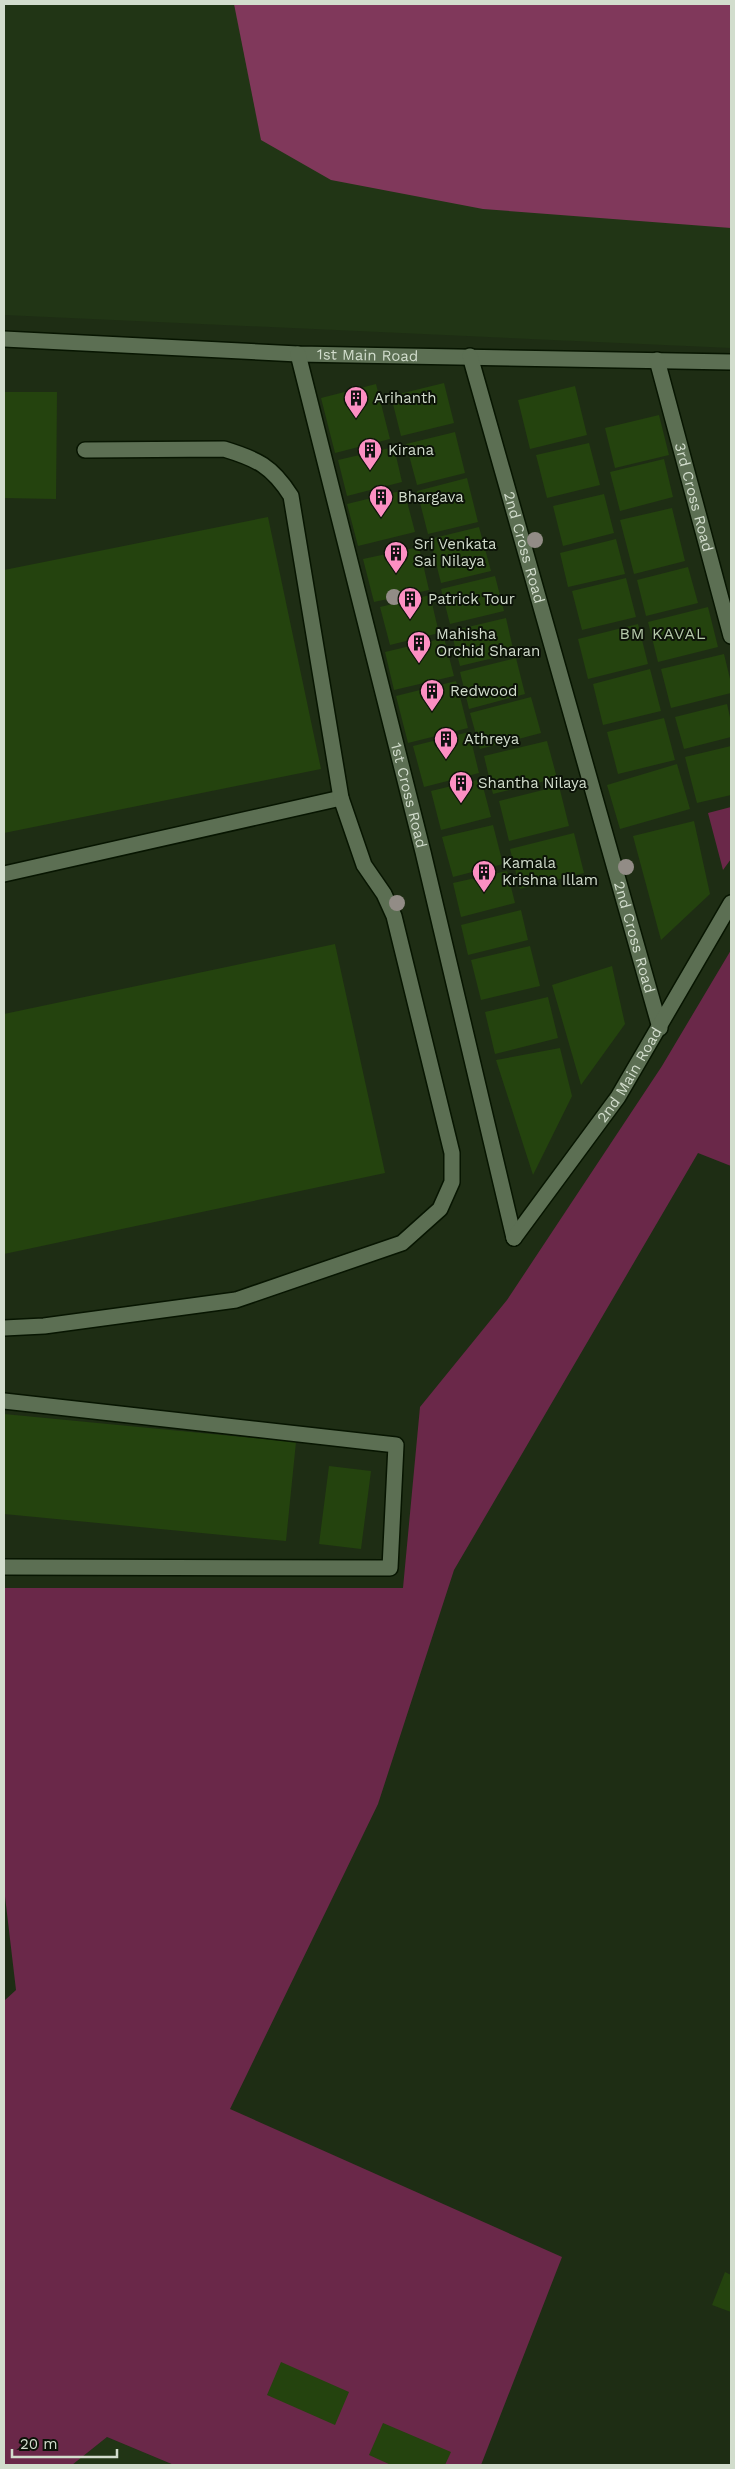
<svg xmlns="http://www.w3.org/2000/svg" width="735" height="2469" viewBox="0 0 735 2469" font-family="'Work Sans',sans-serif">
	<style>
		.built { fill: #213515 }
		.green { fill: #6a2849 }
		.forest { fill: #80385b }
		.building { fill: #24430e }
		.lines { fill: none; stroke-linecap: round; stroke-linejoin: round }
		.minor-casing { stroke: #071501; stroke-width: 18 }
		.minor { stroke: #5c6f53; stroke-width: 15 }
		.tree { fill: #928c86 }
		.labels { text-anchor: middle; stroke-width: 4; stroke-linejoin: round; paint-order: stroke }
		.street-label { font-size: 15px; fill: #d2ddcd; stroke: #0c1308 }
		.poi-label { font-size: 15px; fill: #d2ddcd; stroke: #0c1308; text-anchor: start }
		.neighbourhood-label { font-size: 16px; letter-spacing: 1px; fill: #b5c9aa; stroke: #0c1308 }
	</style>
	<rect width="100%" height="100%" fill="#1e2d14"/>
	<!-- built -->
	<path class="built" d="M4,4H731V348L4,315Z
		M107,2437L174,2465H72Z"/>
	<!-- green -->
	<path class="green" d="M731,807V859L723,870L708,813Z
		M731,950V1166L698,1153L454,1570L378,1804L230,2109L562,2257L481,2465H174L107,2437L72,2465H4V2001L16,1990L4,1888V1588H403L420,1407L507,1300L662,1066Z"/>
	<!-- forest -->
	<path class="forest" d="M234,4H731V228L483,209L331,180L261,140Z"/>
	<!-- building -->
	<path class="building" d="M444,383L454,423L401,436L391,396Z
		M376,384L390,439L335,453L321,398Z
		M575,386L587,435L530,449L518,400Z
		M4,392H57L56,499L4,498Z
		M659,415L669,455L615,468L605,428Z
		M455,432L465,473L417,485L406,444Z
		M589,443L600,485L547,498L536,455Z
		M394,447L402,482L347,496L338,460Z
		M664,459L673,497L620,511L610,472Z
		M467,478L478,522L428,534L417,491Z
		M404,490L415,532L358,546L347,504Z
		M604,494L614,533L563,546L553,506Z
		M672,508L685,561L634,574L620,520Z
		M268,517L321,769L4,833V570Z
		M479,527L491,571L441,583L430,539Z
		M616,539L625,574L568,587L560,553Z
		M419,547L429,590L374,602L363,559Z
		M688,567L698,603L646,616L637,580Z
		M495,576L504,611L450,624L441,589Z
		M626,578L636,617L582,630L572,591Z
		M430,595L439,633L390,645L380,607Z
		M708,607L718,647L658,662L648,622Z
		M506,618L514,653L460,666L451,631Z
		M638,624L648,664L588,679L578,639Z
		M444,638L454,676L394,690L385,652Z
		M724,654L731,683V693L671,708L661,669Z
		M516,658L525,694L469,709L460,672Z
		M650,669L661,711L603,725L593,684Z
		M456,681L468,728L408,743L396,696Z
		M531,697L541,733L480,749L470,713Z
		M727,704L731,722V737L684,749L675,717Z
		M664,718L675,760L618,774L607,732Z
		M469,732L479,773L424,787L413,746Z
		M547,741L557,778L493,794L484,756Z
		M731,746V795L697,803L685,757Z
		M677,764L690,809L620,829L607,785Z
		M481,779L491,817L441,830L431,791Z
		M559,786L569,826L509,841L499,801Z
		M694,821L710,894L661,940L633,836Z
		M493,825L503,864L453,877L442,837Z
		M574,833L584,873L520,889L510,849Z
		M507,871L515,903L461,917L453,883Z
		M521,910L528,940L468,955L461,925Z
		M335,944L385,1173L4,1254V1014Z
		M530,946L540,986L481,1000L471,960Z
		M612,966L625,1024L581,1085L552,985Z
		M548,997L558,1038L495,1054L485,1012Z
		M560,1048L572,1096L533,1175L496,1060Z
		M4,1414L296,1442L286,1541L4,1514Z
		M329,1466L371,1471L361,1549L319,1544Z
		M725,2272L731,2275V2312L712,2305Z
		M281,2362L349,2392L335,2425L267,2395Z
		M383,2423L451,2452L445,2465H391L369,2455Z"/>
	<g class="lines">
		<!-- minor casing -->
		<g class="minor-casing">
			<g id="minor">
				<path id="s1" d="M4,339L298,354L731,362"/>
				<path id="s2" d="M298,354L423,852L514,1238"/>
				<path id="s3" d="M470,356L660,1028"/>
				<path id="s4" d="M657,360L731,636"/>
				<path d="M4,874L341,798"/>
				<path id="s5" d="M514,1238L618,1097L731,903"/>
				<path d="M4,1328L44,1326L236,1300L402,1243L440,1209L452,1182V1153L394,916L384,894L364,865L341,798L291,496C272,466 257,459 224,449L85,450"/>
				<path d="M4,1401L396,1445L390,1568L4,1567"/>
			</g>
		</g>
		<!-- minor -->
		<use href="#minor" class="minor"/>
	</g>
	<!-- trees -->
	<g class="tree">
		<circle cx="535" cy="540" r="8"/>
		<circle cx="394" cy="597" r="8"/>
		<circle cx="626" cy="867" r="8"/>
		<circle cx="397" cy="903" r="8"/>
	</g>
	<!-- icons -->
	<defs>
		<g id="building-pin" transform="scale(1.25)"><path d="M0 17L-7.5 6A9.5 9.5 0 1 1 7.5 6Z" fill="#fc8fc2" stroke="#0c1308"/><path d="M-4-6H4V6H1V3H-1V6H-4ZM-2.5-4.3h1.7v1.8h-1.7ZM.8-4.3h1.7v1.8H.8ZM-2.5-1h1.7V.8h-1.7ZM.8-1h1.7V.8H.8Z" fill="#111"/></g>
	</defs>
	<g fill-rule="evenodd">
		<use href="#building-pin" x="356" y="398"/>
		<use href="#building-pin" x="370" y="450"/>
		<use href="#building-pin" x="381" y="497"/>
		<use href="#building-pin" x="396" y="553"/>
		<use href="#building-pin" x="410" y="599"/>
		<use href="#building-pin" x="419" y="643"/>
		<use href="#building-pin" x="432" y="691"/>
		<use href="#building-pin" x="446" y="739"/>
		<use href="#building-pin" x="461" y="783"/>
		<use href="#building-pin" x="484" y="872"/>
	</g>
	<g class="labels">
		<!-- street labels -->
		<g class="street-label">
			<text dy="5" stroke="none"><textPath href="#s1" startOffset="364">1st Main Road</textPath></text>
			<text dy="5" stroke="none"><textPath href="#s4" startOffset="142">3rd Cross Road</textPath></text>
			<text dy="5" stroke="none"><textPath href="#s3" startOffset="199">2nd Cross Road</textPath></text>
			<text dy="5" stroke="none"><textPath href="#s2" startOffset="455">1st Cross Road</textPath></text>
			<text dy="5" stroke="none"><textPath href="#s3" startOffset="604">2nd Cross Road</textPath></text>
			<text dy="5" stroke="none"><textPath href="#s5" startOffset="200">2nd Main Road</textPath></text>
		</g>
		<!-- poi labels -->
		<g class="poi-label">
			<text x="374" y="403">Arihanth</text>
			<text x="388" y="455">Kirana</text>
			<text x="398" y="502">Bhargava</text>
			<text x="414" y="549">Sri Venkata<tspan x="414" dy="17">Sai Nilaya</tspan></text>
			<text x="428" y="604">Patrick Tour</text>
			<text x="436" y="639">Mahisha<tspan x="436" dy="17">Orchid Sharan</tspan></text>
			<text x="450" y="696">Redwood</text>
			<text x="464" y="744">Athreya</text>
			<text x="478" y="788">Shantha Nilaya</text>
			<text x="502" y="868">Kamala<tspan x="502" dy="17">Krishna Illam</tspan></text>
		</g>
		<!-- neighbourhood labels -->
		<g class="neighbourhood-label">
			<text x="663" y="639">BM KAVAL</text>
		</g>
	</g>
	<!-- border -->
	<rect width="735" height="2469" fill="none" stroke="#d2ddcd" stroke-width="10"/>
	<!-- scale -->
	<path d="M12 2449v8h105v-8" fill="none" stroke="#d2ddcd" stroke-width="2.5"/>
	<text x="20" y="2449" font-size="15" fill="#d2ddcd" stroke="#0c1308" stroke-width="4" paint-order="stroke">20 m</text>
</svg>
